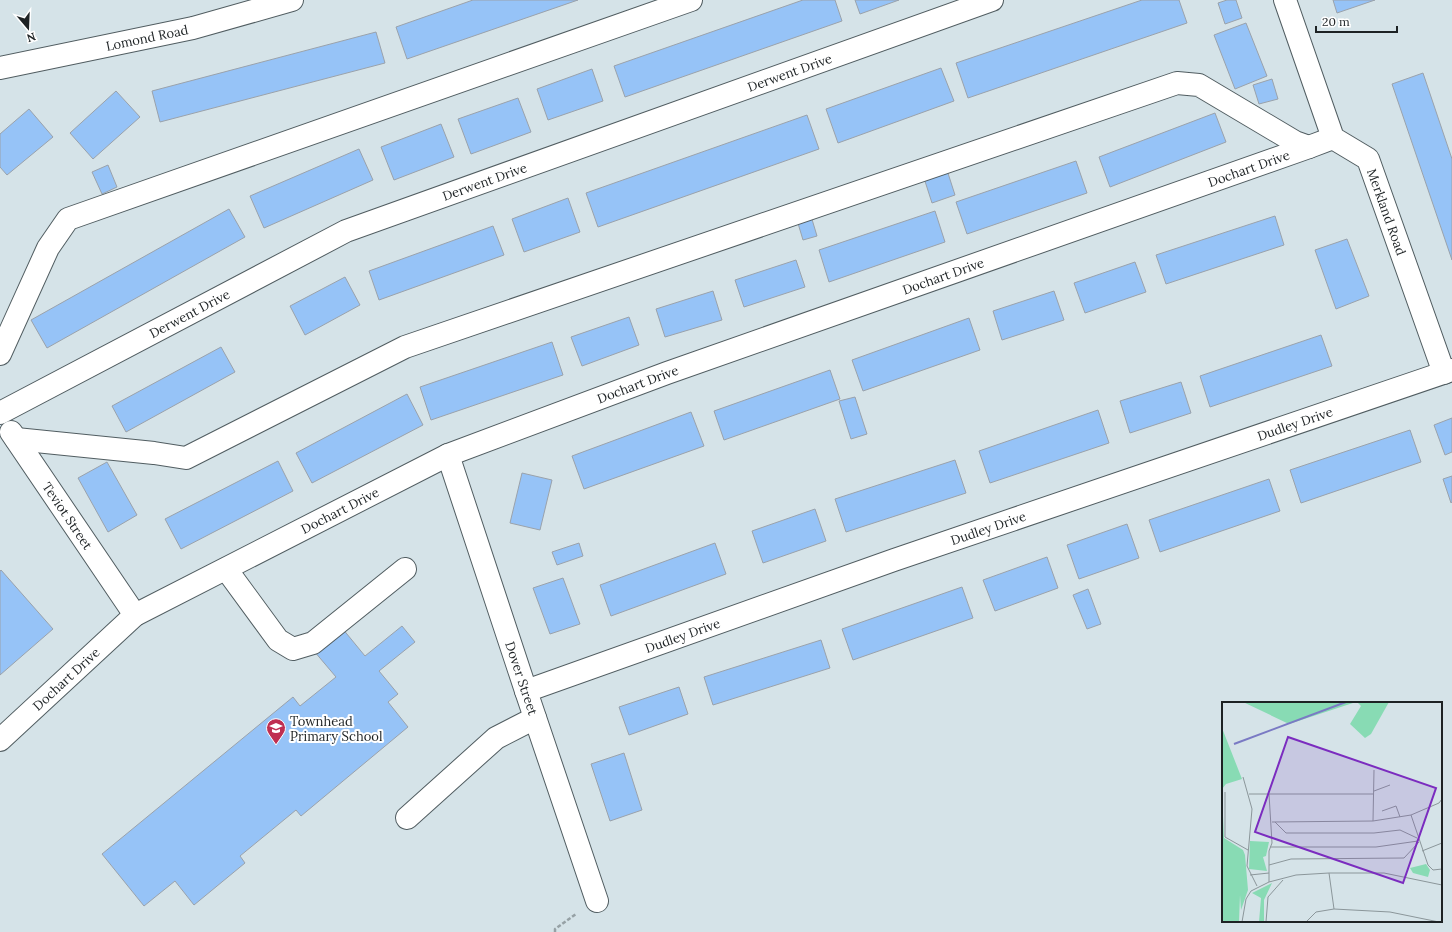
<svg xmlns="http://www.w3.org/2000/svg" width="1452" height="932" viewBox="0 0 1452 932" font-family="Lora,serif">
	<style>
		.building { fill: #96c3f7; stroke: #9aa2ab }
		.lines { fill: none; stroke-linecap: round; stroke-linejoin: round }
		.minor-casing { stroke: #515d61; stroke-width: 24 }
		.path { stroke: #96a1a5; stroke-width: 2.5; stroke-dasharray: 4 2; stroke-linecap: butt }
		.minor { stroke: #fff; stroke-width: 22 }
		.labels { text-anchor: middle; stroke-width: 4; stroke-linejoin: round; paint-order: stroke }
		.street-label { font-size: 13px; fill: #1d2224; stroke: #fff }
		.poi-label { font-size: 13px; fill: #1d2224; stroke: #fff; text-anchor: start }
		.inset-river { fill: none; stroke: #7a7ac4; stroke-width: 2 }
		.inset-road { fill: none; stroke: #8b969a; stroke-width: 1 }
		.view { fill: #7b2cbf; fill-opacity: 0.15; stroke: #7b2cbf; stroke-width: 2 }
		.inset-edge { fill: none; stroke: #1d2224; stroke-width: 2 }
	</style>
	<rect width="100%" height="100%" fill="#d5e3e8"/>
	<!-- building -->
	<path class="building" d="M473,0H578L407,59L396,27Z
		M803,0H835L842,21L625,97L614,66Z
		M855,0H899L860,14Z
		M1142,0H1179L1187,23L968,98L956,63Z
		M1227,0H1236L1242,18L1225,24L1218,3Z
		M1333,0H1375L1337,13Z
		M1246,23L1267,76L1235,89L1214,35Z
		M376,32L385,63L160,122L152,91Z
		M941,68L954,101L838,143L826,109Z
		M592,69L603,101L548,120L537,89Z
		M1423,73L1452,159V260L1392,84Z
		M1272,79L1278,99L1259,104L1253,85Z
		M116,91L140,117L93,159L70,133Z
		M518,98L531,132L471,154L458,119Z
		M29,109L53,137L7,175L0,167V134Z
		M1215,113L1226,142L1110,187L1099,157Z
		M807,115L819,149L598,227L586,193Z
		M441,124L454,157L394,180L381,147Z
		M359,149L373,180L264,228L250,196Z
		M1076,161L1087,193L967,234L956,202Z
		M108,165L117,187L102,194L92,172Z
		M946,167L955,195L932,203L923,175Z
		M568,198L580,232L524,252L512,219Z
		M229,209L245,237L47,348L31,320Z
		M935,211L945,242L829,282L819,250Z
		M811,216L817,236L803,240L797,220Z
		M1275,216L1284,245L1166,284L1156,255Z
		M493,226L504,255L379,300L369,271Z
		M1347,239L1369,296L1336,309L1315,250Z
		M796,260L805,287L744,307L735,280Z
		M1135,262L1146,292L1085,313L1074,283Z
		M345,277L360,305L305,335L290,306Z
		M713,291L722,320L665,337L656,309Z
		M1054,291L1064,320L1002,340L993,311Z
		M629,317L639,345L582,366L571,337Z
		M969,318L980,350L863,391L852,360Z
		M1321,335L1332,366L1210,407L1200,376Z
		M552,342L563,375L431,420L420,387Z
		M221,347L235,372L126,432L112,406Z
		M830,370L840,399L724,440L714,411Z
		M1181,382L1191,413L1130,433L1120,401Z
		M407,394L423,425L312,483L296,453Z
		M855,397L867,434L851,439L839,401Z
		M1098,410L1109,443L990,483L979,451Z
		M691,412L704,446L584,489L572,456Z
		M1452,418V452L1445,455L1434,425Z
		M1410,430L1421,462L1301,503L1290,470Z
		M955,460L966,493L846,532L835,499Z
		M278,461L293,491L181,549L165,519Z
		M107,462L137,515L108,532L78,478Z
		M522,473L552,480L540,530L510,523Z
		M1452,476V502L1451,503L1443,479Z
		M1269,479L1280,511L1160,552L1149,520Z
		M815,509L826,541L763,563L752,531Z
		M1127,524L1139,558L1079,579L1067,545Z
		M579,543L583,556L557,565L552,552Z
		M715,543L726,574L611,616L600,585Z
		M1047,557L1058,588L995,611L983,580Z
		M1,570L53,629L0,675V571Z
		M563,578L580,624L550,634L533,588Z
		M962,587L973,618L853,660L842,629Z
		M1088,589L1101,624L1087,629L1073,595Z
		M402,626L415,642L379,671L398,694L388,702L408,727L301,816L296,810L240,856L245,863L194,905L175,881L144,906L102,854L293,697L300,706L336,677L314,651L342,628L365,656Z
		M821,640L830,668L713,705L704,677Z
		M679,687L688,714L629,735L619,707Z
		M624,753L642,810L610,821L591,764Z"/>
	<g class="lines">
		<!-- minor casing -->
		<g class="minor-casing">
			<g id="minor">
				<path id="s1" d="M1285,0L1333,138L1368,159L1444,373"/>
				<path id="s2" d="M0,68L193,28L292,0"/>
				<path d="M0,354L48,248L68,219L691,0"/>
				<path id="s3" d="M0,413L346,231L992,0"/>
				<path id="s4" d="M11,432L135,615"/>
				<path d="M16,439L154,453L186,458L405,347L1177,83L1199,85L1295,142L1309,147"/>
				<path id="s5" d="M448,455L526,691L597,901"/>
				<path d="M226,569L278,640L293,649L313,643L405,569"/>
				<path id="s6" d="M526,691L894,560L1452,370"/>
				<path id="s7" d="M0,740L135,615L448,455L667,373L1309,147L1333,138"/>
				<path d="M407,818L496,738L535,718"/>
			</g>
		</g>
		<!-- path -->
		<path class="path" d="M555,932V929L576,914"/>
		<!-- minor -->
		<use href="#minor" class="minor"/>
	</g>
	<!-- icons -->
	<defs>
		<g id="school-pin" transform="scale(1)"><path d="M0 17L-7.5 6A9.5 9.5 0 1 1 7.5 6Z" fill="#bf2f51" stroke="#fff"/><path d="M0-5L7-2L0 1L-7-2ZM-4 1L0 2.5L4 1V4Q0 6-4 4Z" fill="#fff"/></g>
	</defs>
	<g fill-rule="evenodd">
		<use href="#school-pin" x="276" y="728"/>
	</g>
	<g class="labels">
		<!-- street labels -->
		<g class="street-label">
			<text dy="5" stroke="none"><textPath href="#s2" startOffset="150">Lomond Road</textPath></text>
			<text dy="5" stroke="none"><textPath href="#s3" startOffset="862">Derwent Drive</textPath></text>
			<text dy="5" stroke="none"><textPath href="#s7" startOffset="1386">Dochart Drive</textPath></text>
			<text dy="5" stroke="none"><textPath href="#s3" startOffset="538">Derwent Drive</textPath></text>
			<text dy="5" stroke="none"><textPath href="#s1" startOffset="243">Merkland Road</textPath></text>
			<text dy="5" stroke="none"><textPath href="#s7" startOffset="1062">Dochart Drive</textPath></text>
			<text dy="5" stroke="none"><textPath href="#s3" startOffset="214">Derwent Drive</textPath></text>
			<text dy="5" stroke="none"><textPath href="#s7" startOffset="738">Dochart Drive</textPath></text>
			<text dy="5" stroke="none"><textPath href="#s6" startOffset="814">Dudley Drive</textPath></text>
			<text dy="5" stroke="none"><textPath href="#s7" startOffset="414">Dochart Drive</textPath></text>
			<text dy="5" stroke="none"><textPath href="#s4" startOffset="101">Teviot Street</textPath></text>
			<text dy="5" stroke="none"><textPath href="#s6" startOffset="490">Dudley Drive</textPath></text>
			<text dy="5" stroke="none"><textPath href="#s6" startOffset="166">Dudley Drive</textPath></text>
			<text dy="5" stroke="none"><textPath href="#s5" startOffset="235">Dover Street</textPath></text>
			<text dy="5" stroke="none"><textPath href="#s7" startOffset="90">Dochart Drive</textPath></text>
		</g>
		<!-- poi labels -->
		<g class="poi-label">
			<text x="290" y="726">Townhead<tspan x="290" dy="15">Primary School</tspan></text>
		</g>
	</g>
	<!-- overview -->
	<g transform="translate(1222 702)">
		<rect width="220" height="220" fill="#d5e3e8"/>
		<path d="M21,0H134L67,22ZM135,0H167L149,32L143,36L128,22L139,4ZM0,26L20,77L4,82L0,87ZM0,92L2,136L21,148L23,153L26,188L19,208L18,193L17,220H0ZM28,139L47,140L44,154L41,155L45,169L27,167ZM204,162L208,168L206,175L191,171L188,166ZM50,181L42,198V220H37L39,196L30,191Z" fill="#88dbb4"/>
		<path class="inset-river" d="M12,42L124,0"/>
		<path class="inset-road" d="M21,75L30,107L25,164L35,184M152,89L168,83M3,90V135L26,148M27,92H152M47,92L50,141L47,149V180M160,109L174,104L178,115M189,113L206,163L211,168L220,167M151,119L152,68M50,120L151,119L189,113L217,101L220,97M53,120L64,131H152L178,128L195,136M48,145H154L196,139M200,149L220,141M47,163L69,157L182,156L197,140M107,171L112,207M28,173L47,171M20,220L24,197L29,189L47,180L74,173L107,171H162L220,183M44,220L46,195L61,178M84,220L94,210L112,207L168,210L217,220"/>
		<path class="view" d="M66,35L214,86L181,181L33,130Z"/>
		<rect width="220" height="220" class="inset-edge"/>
	</g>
	<!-- north arrow -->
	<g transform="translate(28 28) rotate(161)" stroke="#ffffff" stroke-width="3" paint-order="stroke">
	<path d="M0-3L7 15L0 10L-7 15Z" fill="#1d2224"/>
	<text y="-6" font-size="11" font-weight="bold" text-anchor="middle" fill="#1d2224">N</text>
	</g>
	<!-- scale -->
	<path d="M1316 26v6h81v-6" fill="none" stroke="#1d2224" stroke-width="2"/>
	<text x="1322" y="26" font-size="12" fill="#1d2224" stroke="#ffffff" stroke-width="3" paint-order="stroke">20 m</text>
</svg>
